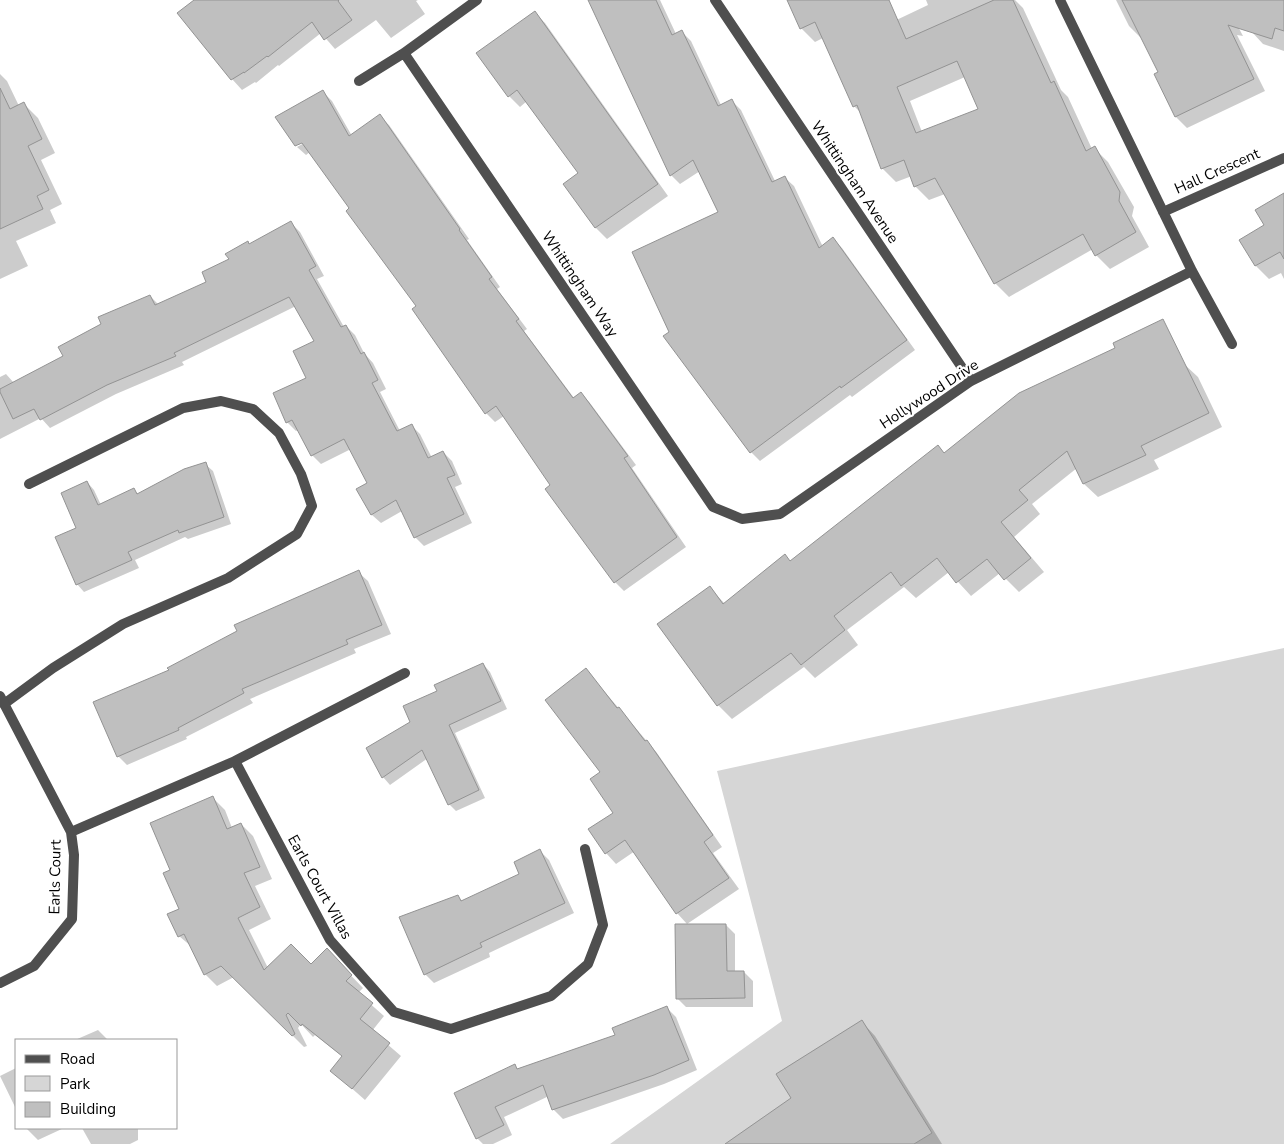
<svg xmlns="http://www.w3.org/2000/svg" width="1284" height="1144" viewBox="0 0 1284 1144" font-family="'Nunito Sans',sans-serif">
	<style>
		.green { fill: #d6d6d6 }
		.shadow { fill: #0003; fill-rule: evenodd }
		.building { fill: #bfbfbf; stroke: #939393; fill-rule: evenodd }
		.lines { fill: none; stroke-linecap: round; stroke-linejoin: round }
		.service { stroke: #4f4f4f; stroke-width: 10 }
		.minor { stroke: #4f4f4f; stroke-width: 10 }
		.labels { text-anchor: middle; stroke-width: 4.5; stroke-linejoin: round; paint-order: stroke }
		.street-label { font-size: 15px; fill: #000; stroke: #fff }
	</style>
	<rect width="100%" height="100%" fill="#fff"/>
	<!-- green -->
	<path class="green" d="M1284,648V1144H610L782,1021L717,771Z"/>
	<!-- shadow -->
	<path class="shadow" d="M196,0H418L416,1L425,14L391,38L376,20L335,49L321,33L279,66L278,65L256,83L255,82L242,90L232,79Z
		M589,0H660L676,34L682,32L691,41L721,105L732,101L741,110L775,181L784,177L794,186L823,247L833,239L842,248L915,350L852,397L850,395L760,461L751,452L671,332L719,212L700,171L680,184L671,175Z
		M788,0H877L888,24L928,5L926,0H1015L1023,8L1061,90L1068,97L1092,149L1094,148L1108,162L1134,207L1132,216L1149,247L1110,269L1096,255L1093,249L1009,297L995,283L945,194L929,200L915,186L912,176L896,182L882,168L862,114L854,106L823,38L815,42L801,28ZM965,77L980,109L922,132L910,101Z
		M1116,0H1224L1243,36L1237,35L1265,91L1187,128L1176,117L1159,73L1142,37H1140L1129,26Z
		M1260,0H1284V51L1263,44L1251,31Z
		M534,12L545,23L668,196L607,239L596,228L565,184L580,174L527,101L520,107L509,96Z
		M0,74L7,81L19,106L24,104L38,118L55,153L41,160L62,204L50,210L56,223L16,241L28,266L0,279Z
		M323,92L332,101L352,136L379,116L389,125L469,239L467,240L500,287L497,289L527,329L524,331L574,398L581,393L590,403L636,465L632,468L686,547L624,591L615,582L552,485L504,416L495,422L486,413L418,306L351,208L310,152L306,155L297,147L308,141Z
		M1284,194V279L1281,273L1269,279L1256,266L1266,225Z
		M291,223L300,232L324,276L317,279L344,327L346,326L355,335L364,353L373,363L386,389L380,392L400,431L411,425L420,434L432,458L443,452L452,461L462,484L455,487L472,523L424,546L415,537L402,511L381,523L372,515L358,489L368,483L351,449L321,464L312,455L298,430L296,431L287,422L308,379L315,341L296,306L182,362L184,365L116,394L50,428L41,418L0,439V377L6,374L14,383L64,356L150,296L159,305L208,282L248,242L250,245Z
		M1184,364L1198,377L1222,427L1154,460L1159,469L1098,497L1084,484L1077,468L1032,504L1040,514L1014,537L1044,572L1019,592L1000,573L971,596L949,572L916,598L904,587L847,630L858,645L815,678L804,667L732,719L718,705L659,624L709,587L725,604L785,556L791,562L938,447L945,454Z
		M205,464L213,471L231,524L188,539L185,537L135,560L139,568L84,592L77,584L78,528L87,482L94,490L101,505L134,490L139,495Z
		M358,572L368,581L391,634L354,649L356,653L250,699L253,703L186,737L187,739L127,765L118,756L170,671Z
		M483,664L490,672L507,709L455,733L485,798L456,811L449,804L428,758L390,785L383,777L411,722Z
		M586,670L657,753L722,847L713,853L739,889L687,924L677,913L635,851L616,864L606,853L614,813L602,772Z
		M213,798L225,810L232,828L241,824L253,836L272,879L255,886L271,919L249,930L268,968L311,966L338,962L363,988L358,993L384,1016L372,1031L401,1056L365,1100L332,1071L343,1057L315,1035L313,1037L301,1024L298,1028L307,1046L304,1047L234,977L217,986L205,974L192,947L179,936L181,909L172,871Z
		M540,851L549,860L574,913L489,953L490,957L434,983L425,974L458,896L463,902L521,874Z
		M726,925L735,934V972H744L753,981V1007H686L677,998Z
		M666,1007L676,1017L697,1070L664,1084L563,1119L553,1109L549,1096L504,1117L512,1135L493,1144H483L477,1138L515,1066L519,1070L617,1036Z
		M862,1022L875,1036L942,1144H727L793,1099Z
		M98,1030L108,1040H75Z
		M16,1068V1109L0,1076Z
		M26,1128H64L38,1140Z
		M82,1128H138V1140L130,1144H91Z"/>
	<!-- building -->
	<path class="building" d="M194,0H339L338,1L352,20L324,40L312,22L268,57L267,56L244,73V72L231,80L177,13Z
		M588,0H656L672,35L682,30L718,106L732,99L772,182L785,176L819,248L833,237L907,340L841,388L840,386L750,453L663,336L669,332L632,252L718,212L693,160L670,176Z
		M787,0H889L906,39L994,0H1013L1051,83L1054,81L1086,151L1095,146L1120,192L1119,201L1136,232L1095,256L1083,234L994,284L935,178L914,187L904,160L881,169L857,105L853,107L815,22L800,29ZM957,61L978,109L916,133L897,87Z
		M1122,0H1284V31L1275,28L1272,39L1228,25L1254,79L1175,117L1154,74L1158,72Z
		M535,11L658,184L595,228L563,184L578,173L517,90L508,97L476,53Z
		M0,88L10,109L24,102L42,139L28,146L49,190L37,196L43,209L0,229Z
		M323,90L349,136L380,114L460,229L459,230L492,277L489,279L519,319L516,321L573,398L581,392L628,456L624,458L677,537L614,583L545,489L550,485L496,406L485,414L412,309L416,306L346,211L349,208L302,143L295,146L275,117Z
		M1284,193V259L1280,252L1255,266L1239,240L1264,225L1255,210Z
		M291,221L316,266L309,270L341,327L346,325L361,354L364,352L378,380L372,383L397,431L412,424L428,458L443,451L455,475L447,478L464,514L414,538L396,500L371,515L356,489L367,483L344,439L311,456L292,420L286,423L273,393L306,378L293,351L314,341L289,297L174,353L176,356L107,385L40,420L34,409L13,419L0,392V389L63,356L58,347L101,324L98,317L150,295L155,305L206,282L202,272L229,259L225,254L248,241L249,244Z
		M1163,319L1209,413L1141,446L1146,455L1083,484L1067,451L1019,490L1028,500L1001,522L1031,558L1004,580L987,559L956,583L937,558L901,586L891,572L834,616L845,630L801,665L791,653L717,706L657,624L710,586L723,604L785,554L790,561L938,445L944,453L1019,393L1115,348L1113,343Z
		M206,462L224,517L179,533L178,530L128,552L132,560L76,585L55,537L76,528L61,493L87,481L98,505L134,488L137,494L184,469Z
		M359,570L382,625L346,640L348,644L242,689L244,693L178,728L179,730L117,757L93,702L169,670L167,668L237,631L234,625Z
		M483,663L501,701L449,725L479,790L448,805L422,750L382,778L366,748L410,722L403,706L437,691L434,685Z
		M586,668L617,708L619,707L645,741L647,740L713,835L704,842L729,878L676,914L625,840L605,854L588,829L613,813L590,779L600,772L545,700Z
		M213,796L227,829L241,823L260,867L244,873L260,907L238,918L264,970L291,944L311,964L327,948L352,975L346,981L373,1003L360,1019L390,1043L352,1089L330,1071L342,1056L302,1024L301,1026L288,1013L286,1015L295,1034L292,1036L221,966L204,975L184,934L178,937L167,914L179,909L163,873L170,870L150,823Z
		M540,849L565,903L480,943L482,947L424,975L399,917L458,895L461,901L519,874L514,862Z
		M675,924H726L727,971H744L745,998L676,999Z
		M667,1006L689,1060L654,1075L552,1110L543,1085L495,1107L504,1125L476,1139L454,1093L515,1064L517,1069L615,1035L612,1028Z
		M862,1020L932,1133L914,1144H725L791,1098L776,1074Z"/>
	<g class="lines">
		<!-- service -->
		<path class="service" d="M4,704L53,668L123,624L228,578L297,534L312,506L301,474L279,433L253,409L221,401L183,408L29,484"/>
		<!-- minor -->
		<path class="minor" d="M715,0L971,381
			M1060,0L1192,271L1232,344
			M404,53L713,507L742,519L780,514L971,381L1192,271
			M359,81L404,53L477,0
			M1163,212L1284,158
			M0,696L71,832L74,855L72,919L34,966L0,983
			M235,761L330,940L394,1012L451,1029L551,996L588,964L603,925L585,849
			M71,832L235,761L405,673"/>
	</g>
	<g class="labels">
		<!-- street labels -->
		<g class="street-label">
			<text transform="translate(1217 171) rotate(-24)" y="5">Hall Crescent</text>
			<text transform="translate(855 182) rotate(56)" y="5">Whittingham Avenue</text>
			<text transform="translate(580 284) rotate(56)" y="5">Whittingham Way</text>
			<text transform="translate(929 394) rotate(-33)" y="5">Hollywood Drive</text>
			<text transform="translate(55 877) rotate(-89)" y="5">Earls Court</text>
			<text transform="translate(320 887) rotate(61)" y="5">Earls Court Villas</text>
		</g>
	</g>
	<!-- legend -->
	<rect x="15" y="1039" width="162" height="90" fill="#ffffff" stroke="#999999"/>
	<rect x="25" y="1055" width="25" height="8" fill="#4f4f4f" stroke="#999999"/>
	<text x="60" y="1064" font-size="15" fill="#000000">Road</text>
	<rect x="25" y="1076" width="25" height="15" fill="#d6d6d6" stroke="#999999"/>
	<text x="60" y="1089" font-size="15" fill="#000000">Park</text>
	<rect x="25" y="1102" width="25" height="15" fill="#bfbfbf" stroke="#999999"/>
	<text x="60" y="1114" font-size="15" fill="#000000">Building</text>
</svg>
